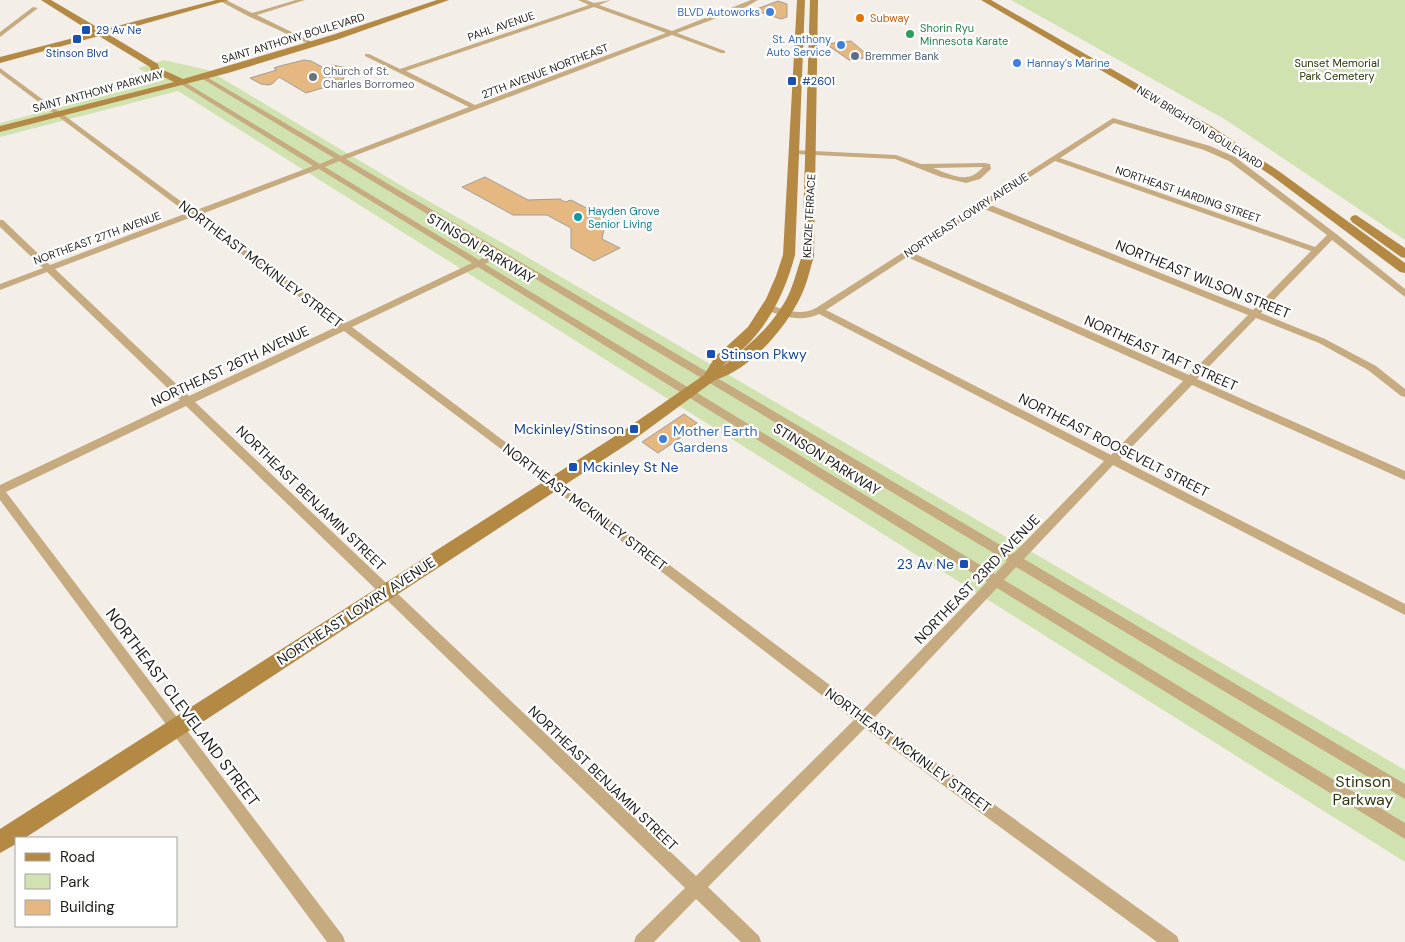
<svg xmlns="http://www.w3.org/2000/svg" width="1405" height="942" viewBox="0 0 1405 942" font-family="'DM Sans',sans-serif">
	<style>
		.green { fill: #d0e2b0 }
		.building { fill: #e4b880; stroke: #a29d97 }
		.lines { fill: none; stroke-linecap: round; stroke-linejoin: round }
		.street { fill: #c7ab80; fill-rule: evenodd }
		.secondary { fill: #b38944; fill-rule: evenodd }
		.shop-dot { fill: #3f7fe0; stroke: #fff; stroke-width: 2 }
		.food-dot { fill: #e8710a; stroke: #fff; stroke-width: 2 }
		.transit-dot { fill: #1a4fb4; stroke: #fff; stroke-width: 2 }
		.leisure-dot { fill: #2e9e5b; stroke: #fff; stroke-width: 2 }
		.service-dot { fill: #5c6f8a; stroke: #fff; stroke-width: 2 }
		.worship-dot { fill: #6b7280; stroke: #fff; stroke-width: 2 }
		.culture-dot { fill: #0f9aa8; stroke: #fff; stroke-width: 2 }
		.labels { text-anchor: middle; stroke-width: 4.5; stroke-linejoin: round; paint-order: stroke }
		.far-shop-label { font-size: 11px; fill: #366cbe; stroke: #fff; text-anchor: end }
		.far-food-label { font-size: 11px; fill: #c56008; stroke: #fff; text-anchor: start }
		.far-street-label { font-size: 11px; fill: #1f1d1a; stroke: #fff }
		.far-leisure-label { font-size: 11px; fill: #27864d; stroke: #fff; text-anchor: start }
		.far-transit-label { font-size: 11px; fill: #164399; stroke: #fff; text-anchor: start }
		.far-service-label { font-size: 11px; fill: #4e5e75; stroke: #fff; text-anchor: start }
		.far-park-label { font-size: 11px; fill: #2b3808; stroke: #fff }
		.far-worship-label { font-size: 11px; fill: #5b616d; stroke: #fff; text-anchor: start }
		.far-culture-label { font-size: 11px; fill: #0d838f; stroke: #fff; text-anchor: start }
		.street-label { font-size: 14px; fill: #1f1d1a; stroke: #fff }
		.transit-label { font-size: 14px; fill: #164399; stroke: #fff; text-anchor: start }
		.shop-label { font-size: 14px; fill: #366cbe; stroke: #fff; text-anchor: start }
		.near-street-label { font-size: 16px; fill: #1f1d1a; stroke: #fff }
		.near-park-label { font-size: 16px; fill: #2b3808; stroke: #fff }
	</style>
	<rect width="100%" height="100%" fill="#f3eee8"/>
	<!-- green -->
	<path class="green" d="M1011,0H1405V240L1226,120Z
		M164,60L208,70L402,186L527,257L1405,770V862L178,91L0,137V123L161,81L138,68Z"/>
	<!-- building -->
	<path class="building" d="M778,1L787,4V17L781,19L754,10Z
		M851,41L870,57L849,60L826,44Z
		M304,60L311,61L324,68L332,65L348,68L342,82L306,93L279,77L272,84L268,85L261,84L250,78L277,70L274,68L280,66Z
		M485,177L528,200L560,199L565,202L571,200L606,218L602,239L620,248L594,261L571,248V228L547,215H513L462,187Z
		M684,414L697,423L680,434L683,436L658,453L642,442Z"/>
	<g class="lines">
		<!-- street -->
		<path class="street" d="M218,0H226L252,13L296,0H305L257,15L316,44L311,45L248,16Z
			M578,0H586L594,3L611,0L599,5L672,31L751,0H758L746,7L677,33L725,51V53H721L672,35L346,159L1014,553L1104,461L819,314C800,323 782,316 764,309V305L767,304C784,309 798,317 816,308L1113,118L1210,146L1235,157L1335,233L1405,289V297L1332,240L1261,313L1325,339L1376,366L1405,389V397L1401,396L1368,370L1319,343L1256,318L1197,379L1405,471V480L1192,385L1120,459L1405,604V615L1113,465L1024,559L1405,784V799L1016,567L1004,580L1405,823V839L997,588L874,718L1177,936L1179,942H1157L865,728L708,887L759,936L761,942H741L696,899L654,942H634L636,936L685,888L186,406L6,492L343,936L345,942H327L0,500V485L180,400L47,272L0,290V284L43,268L0,227V220H3L50,265L187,213L0,73V68L194,211L313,166L179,83V81H183L320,164L334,158L201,78V76H205L341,156L469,107L365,56V54H369L400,69L589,5ZM594,7L666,33L475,105L406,71ZM1114,123L1204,150L1229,161L1327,235L1315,247L1060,158ZM339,161L492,253L479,260L325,167ZM1055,161L1311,251L1253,310L988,204ZM319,169L472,263L345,323L199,215ZM982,208L1248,315L1189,375L913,253ZM192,217L338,326L189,396L55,269ZM499,257L1007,561L995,574L485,264ZM907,257L1183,381L1111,455L826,310ZM478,267L987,582L863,710L352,327ZM344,331L541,479L854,720L696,876L195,402Z
			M33,7L38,8L0,37V32Z
			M792,150L896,155L921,164L984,163L990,164L991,169L980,179L966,183L941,177L895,159L795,154L791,152ZM983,167C968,185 952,175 933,168Z"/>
		<!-- secondary -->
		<path class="secondary" d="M41,0H51L102,30L216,0H229L108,34L158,64L159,68L183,79L332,35L437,0H449L339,39L228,73L0,132V126L174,82L151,71L150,67L99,36L0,63V57L93,33Z
			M797,0H805L795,255C787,286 773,317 751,341C742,351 731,357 722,367C748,346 772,327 788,296C794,284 797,269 802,256L810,0H818L814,256C810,269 807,284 801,296C786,328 750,370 715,380L632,441L25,838H16V844L0,853V829L620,433L704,375L715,357L748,327L766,299L776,276L783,255Z
			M981,0H991L1211,126L1280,172L1405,263V273L1400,272L1272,176L1203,130Z
			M1356,215L1405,248V258L1401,257L1352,222L1350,219L1352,216Z"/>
	</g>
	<!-- markers -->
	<g class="shop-dot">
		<circle cx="770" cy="12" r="5"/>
		<circle cx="841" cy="45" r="5"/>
		<circle cx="1017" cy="63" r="5"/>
		<circle cx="663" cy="439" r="5"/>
	</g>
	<circle class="food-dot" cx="860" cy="18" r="5"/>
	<g class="transit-dot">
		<rect x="81" y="25" width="10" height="10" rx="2.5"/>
		<rect x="72" y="34" width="10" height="10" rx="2.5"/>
		<rect x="787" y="76" width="10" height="10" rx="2.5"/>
		<rect x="706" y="349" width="10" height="10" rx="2.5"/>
		<rect x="629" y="424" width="10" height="10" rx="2.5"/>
		<rect x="568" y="462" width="10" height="10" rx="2.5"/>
		<rect x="959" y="559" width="10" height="10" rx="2.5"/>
	</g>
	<circle class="leisure-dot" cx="910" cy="34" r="5"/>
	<circle class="service-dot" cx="855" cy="56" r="5"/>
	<circle class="worship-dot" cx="313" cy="77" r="5"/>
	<circle class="culture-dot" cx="578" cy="217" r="5"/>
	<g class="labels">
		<!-- far-shop labels -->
		<g class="far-shop-label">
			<text x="760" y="16">BLVD Autoworks</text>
			<text x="831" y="43">St. Anthony<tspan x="831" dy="13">Auto Service</tspan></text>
			<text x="1027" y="67" text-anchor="start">Hannay's Marine</text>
		</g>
		<!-- far-food labels -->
		<g class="far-food-label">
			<text x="870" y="22">Subway</text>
		</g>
		<!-- far-street labels -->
		<g class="far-street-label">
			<text transform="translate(501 26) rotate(-19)" y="4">PAHL AVENUE</text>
			<text transform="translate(293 38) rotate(-17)" y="4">SAINT ANTHONY BOULEVARD</text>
			<text transform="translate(545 71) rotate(-21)" y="4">27TH AVENUE NORTHEAST</text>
			<text transform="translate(98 91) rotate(-15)" y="4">SAINT ANTHONY PARKWAY</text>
			<text transform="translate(1200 127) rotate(32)" y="4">NEW BRIGHTON BOULEVARD</text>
			<text transform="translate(1188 194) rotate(19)" y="4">NORTHEAST HARDING STREET</text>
			<text transform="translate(966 215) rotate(-33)" y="4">NORTHEAST LOWRY AVENUE</text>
			<text transform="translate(809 216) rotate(-87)" y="4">KENZIE TERRACE</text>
			<text transform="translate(97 238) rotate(-20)" y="4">NORTHEAST 27TH AVENUE</text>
		</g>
		<!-- far-leisure labels -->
		<g class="far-leisure-label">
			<text x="920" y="32">Shorin Ryu<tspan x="920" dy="13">Minnesota Karate</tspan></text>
		</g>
		<!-- far-transit labels -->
		<g class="far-transit-label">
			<text x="96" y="34">29 Av Ne</text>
			<text x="77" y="57" text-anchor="middle">Stinson Blvd</text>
			<text x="802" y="85">#2601</text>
		</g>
		<!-- far-service labels -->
		<g class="far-service-label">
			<text x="865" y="60">Bremmer Bank</text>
		</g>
		<!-- far-park labels -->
		<g class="far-park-label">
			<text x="1337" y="67">Sunset Memorial<tspan x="1337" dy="13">Park Cemetery</tspan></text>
		</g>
		<!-- far-worship labels -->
		<g class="far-worship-label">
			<text x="323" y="75">Church of St.<tspan x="323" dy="13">Charles Borromeo</tspan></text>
		</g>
		<!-- far-culture labels -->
		<g class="far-culture-label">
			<text x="588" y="215">Hayden Grove<tspan x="588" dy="13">Senior Living</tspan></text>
		</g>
		<!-- street labels -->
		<g class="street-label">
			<text transform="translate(481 248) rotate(31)" y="5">STINSON PARKWAY</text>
			<text transform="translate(261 264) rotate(37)" y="5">NORTHEAST MCKINLEY STREET</text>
			<text transform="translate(1203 279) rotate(22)" y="5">NORTHEAST WILSON STREET</text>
			<text transform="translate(1161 353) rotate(24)" y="5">NORTHEAST TAFT STREET</text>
			<text transform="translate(230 366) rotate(-25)" y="5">NORTHEAST 26TH AVENUE</text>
			<text transform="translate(1114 445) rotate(27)" y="5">NORTHEAST ROOSEVELT STREET</text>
			<text transform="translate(827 459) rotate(32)" y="5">STINSON PARKWAY</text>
			<text transform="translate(311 498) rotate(44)" y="5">NORTHEAST BENJAMIN STREET</text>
			<text transform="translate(585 507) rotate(37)" y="5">NORTHEAST MCKINLEY STREET</text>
			<text transform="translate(977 579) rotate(-46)" y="5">NORTHEAST 23RD AVENUE</text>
			<text transform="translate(356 611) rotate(-33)" y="5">NORTHEAST LOWRY AVENUE</text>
			<text transform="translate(908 750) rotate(36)" y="5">NORTHEAST MCKINLEY STREET</text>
			<text transform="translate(603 778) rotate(44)" y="5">NORTHEAST BENJAMIN STREET</text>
		</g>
		<!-- transit labels -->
		<g class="transit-label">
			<text x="721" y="359">Stinson Pkwy</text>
			<text x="624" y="434" text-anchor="end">Mckinley/Stinson</text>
			<text x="583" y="472">Mckinley St Ne</text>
			<text x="954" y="569" text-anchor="end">23 Av Ne</text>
		</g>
		<!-- shop labels -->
		<g class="shop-label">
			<text x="673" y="436">Mother Earth<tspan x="673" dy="16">Gardens</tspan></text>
		</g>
		<!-- near-street labels -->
		<g class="near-street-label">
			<text transform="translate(183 707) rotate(53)" y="6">NORTHEAST CLEVELAND STREET</text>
		</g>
		<!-- near-park labels -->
		<g class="near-park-label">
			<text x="1363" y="787">Stinson<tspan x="1363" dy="18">Parkway</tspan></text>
		</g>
	</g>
	<!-- legend -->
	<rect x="15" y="837" width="162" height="90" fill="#ffffff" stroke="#a5a5a3"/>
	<rect x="25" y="853" width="25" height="8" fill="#b38944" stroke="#a5a5a3"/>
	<text x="60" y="862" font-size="15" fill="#1f1d1a">Road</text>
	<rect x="25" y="874" width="25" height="15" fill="#d0e2b0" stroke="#a5a5a3"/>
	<text x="60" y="887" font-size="15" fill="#1f1d1a">Park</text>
	<rect x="25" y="900" width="25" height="15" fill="#e4b880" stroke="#a5a5a3"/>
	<text x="60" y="912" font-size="15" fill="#1f1d1a">Building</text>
</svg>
